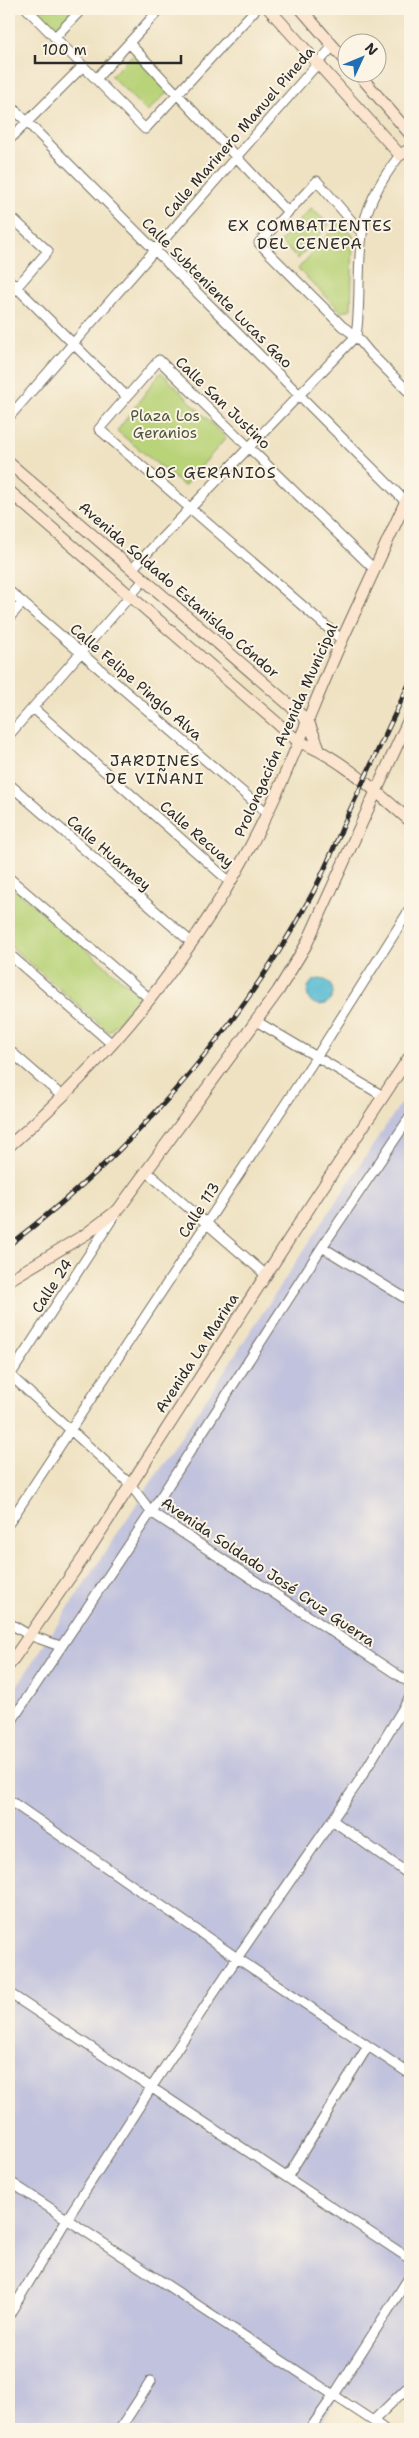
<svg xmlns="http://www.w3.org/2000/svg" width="419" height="2438" viewBox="0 0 419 2438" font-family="'Shantell Sans',sans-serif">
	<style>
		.industrial { fill: #c1c2dd }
		.green { fill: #b9d379; stroke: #727f52 }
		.water { fill: #53bad1; stroke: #3f727e }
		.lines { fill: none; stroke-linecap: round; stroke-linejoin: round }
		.street-casing { stroke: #706b60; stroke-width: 11 }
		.secondary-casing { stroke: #706b60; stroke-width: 13 }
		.street { stroke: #fff; stroke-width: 9 }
		.secondary { stroke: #fce5cf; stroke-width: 11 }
		.rail-casing { stroke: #2b2b2b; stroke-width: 5 }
		.rail { stroke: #fcf5e5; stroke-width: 3; stroke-dasharray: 9; stroke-linecap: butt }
		.labels { text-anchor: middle; stroke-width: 4; stroke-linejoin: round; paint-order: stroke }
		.street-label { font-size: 15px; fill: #2b2b2b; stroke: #fcf5e5 }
		.park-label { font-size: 15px; fill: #4e553e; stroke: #fcf5e5 }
		.neighbourhood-label { font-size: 16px; letter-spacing: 1px; fill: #2b2b2b; stroke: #fcf5e5 }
	</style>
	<rect width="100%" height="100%" fill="#fcf5e5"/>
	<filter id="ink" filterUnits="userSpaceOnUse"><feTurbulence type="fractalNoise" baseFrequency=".02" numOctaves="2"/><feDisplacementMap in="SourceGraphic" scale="10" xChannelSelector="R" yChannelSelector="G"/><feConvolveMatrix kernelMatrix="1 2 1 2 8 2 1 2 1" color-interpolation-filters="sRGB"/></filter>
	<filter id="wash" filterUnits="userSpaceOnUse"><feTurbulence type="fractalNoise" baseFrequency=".0096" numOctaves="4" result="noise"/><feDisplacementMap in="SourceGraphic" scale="20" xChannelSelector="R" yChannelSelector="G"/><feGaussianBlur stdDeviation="1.12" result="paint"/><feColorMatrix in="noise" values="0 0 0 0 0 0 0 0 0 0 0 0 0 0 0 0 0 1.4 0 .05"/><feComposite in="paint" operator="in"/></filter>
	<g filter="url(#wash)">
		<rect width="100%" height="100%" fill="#efe2c2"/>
		<!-- industrial -->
		<path class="industrial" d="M410,1089V2392L381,2418L345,2394L335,2401L317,2429H9V1698Z"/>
		<!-- green -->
		<path class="green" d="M35,9H74L60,26L54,28Z
			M134,53L170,90L147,112L111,76Z
			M311,208L329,224L298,259L280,242Z
			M340,221L353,236L351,309L342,312L298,269Z
			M161,372L226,438L184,486L117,431Z
			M9,884L141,996L109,1032L9,945Z"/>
		<!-- water -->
		<path class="water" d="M307 992a13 13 0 1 1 26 0a13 13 0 1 1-26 0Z"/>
	</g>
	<g filter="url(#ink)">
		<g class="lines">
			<!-- street casing -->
			<g class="street-casing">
				<path id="street" d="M27,9L145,129L256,9
					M55,37L82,9
					M129,43L288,212
					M96,79L160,9
					M9,104L406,502
					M9,140L83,66
					M9,215L48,251L9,296
					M362,233L317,181L259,243L342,326L356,336L370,353L410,393
					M9,280L127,397
					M356,336C361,303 357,269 362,235C365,207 383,177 400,155
					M9,417L333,46
					M132,569L356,336
					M9,591L267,813
					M9,618L23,602
					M342,640L99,429L159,360L375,570
					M33,708L230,882
					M9,735L144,580
					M9,784L191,942
					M9,878L150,999
					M9,954L112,1044
					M256,1021L383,1096
					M9,1050L63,1097
					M146,1171L266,1275
					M322,1247L410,1301
					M9,1374L130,1484L151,1512L410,1683
					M9,1377L114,1216
					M9,1523L317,1056L410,909
					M9,1623L29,1635L60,1646
					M9,1725L151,1512L322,1247L410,1117
					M9,1800L237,1958L410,2074
					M332,1820L410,1875
					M9,1993L410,2259
					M288,2176L368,2046
					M9,2181L373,2421
					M9,2315L67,2219L151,2088L237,1958L357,1784L410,1697
					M120,2429L151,2381
					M310,2429L334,2395L410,2276
					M384,2429L373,2421L410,2385"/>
			</g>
			<!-- secondary casing -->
			<g class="secondary-casing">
				<path id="secondary" d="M269,9L400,155L410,149
					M301,9L346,61
					M357,72L410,134
					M9,463L308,721L319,748
					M9,491L299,742C338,755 379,794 410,821
					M9,1146C106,1061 189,961 250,847C286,780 311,709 342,640C364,591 388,541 410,492
					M9,1280L86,1234L118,1210L278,991L306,945L410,717
					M9,1665L88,1551L313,1202L410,1056"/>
			</g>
			<!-- street -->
			<use href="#street" class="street"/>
			<!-- secondary -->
			<use href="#secondary" class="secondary"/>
			<!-- rail casing -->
			<g class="rail-casing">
				<path id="rail" d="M9,1245C131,1153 237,1032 310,898C324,873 335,845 346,819C367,773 389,727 410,682"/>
			</g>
			<!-- rail -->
			<use href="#rail" class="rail"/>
		</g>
	</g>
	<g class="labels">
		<!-- street labels -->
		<g class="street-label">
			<text transform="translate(239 132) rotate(-49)" y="5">Calle Marinero Manuel Pineda</text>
			<text transform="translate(217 293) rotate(45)" y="5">Calle Subteniente Lucas Gao</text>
			<text transform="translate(223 403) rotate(44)" y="5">Calle San Justino</text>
			<text transform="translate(179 590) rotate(41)" y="5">Avenida Soldado Estanislao Cóndor</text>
			<text transform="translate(136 682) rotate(41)" y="5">Calle Felipe Pinglo Alva</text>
			<text transform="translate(286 730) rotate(-66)" y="5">Prolongación Avenida Municipal</text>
			<text transform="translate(197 834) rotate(41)" y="5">Calle Recuay</text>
			<text transform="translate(109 853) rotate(41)" y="5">Calle Huarmey</text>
			<text transform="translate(199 1210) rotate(-57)" y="5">Calle 113</text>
			<text transform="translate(52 1286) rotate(-57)" y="5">Calle 24</text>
			<text transform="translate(197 1353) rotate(-57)" y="5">Avenida La Marina</text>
			<text transform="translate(268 1572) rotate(34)" y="5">Avenida Soldado José Cruz Guerra</text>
		</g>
		<!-- park labels -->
		<g class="park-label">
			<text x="165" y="421">Plaza Los<tspan x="165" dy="17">Geranios</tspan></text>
		</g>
		<!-- neighbourhood labels -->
		<g class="neighbourhood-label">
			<text x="310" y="231">EX COMBATIENTES<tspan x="310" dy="18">DEL CENEPA</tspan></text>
			<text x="211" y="478">LOS GERANIOS</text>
			<text x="155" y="766">JARDINES<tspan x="155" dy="18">DE VIÑANI</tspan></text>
		</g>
	</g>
	<!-- margin -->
	<rect width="419" height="2438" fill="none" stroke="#fcf5e5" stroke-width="30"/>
	<!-- north arrow -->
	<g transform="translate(362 58) rotate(46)"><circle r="24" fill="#fcf5e5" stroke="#a8a49b"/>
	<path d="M0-4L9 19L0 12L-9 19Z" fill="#1f6fb2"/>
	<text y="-8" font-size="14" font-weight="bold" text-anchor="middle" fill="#2b2b2b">N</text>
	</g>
	<!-- scale -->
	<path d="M35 55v8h146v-8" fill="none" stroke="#2b2b2b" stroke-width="2.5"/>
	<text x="42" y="55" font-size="15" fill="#2b2b2b" stroke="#fcf5e5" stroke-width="4" paint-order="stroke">100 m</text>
</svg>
